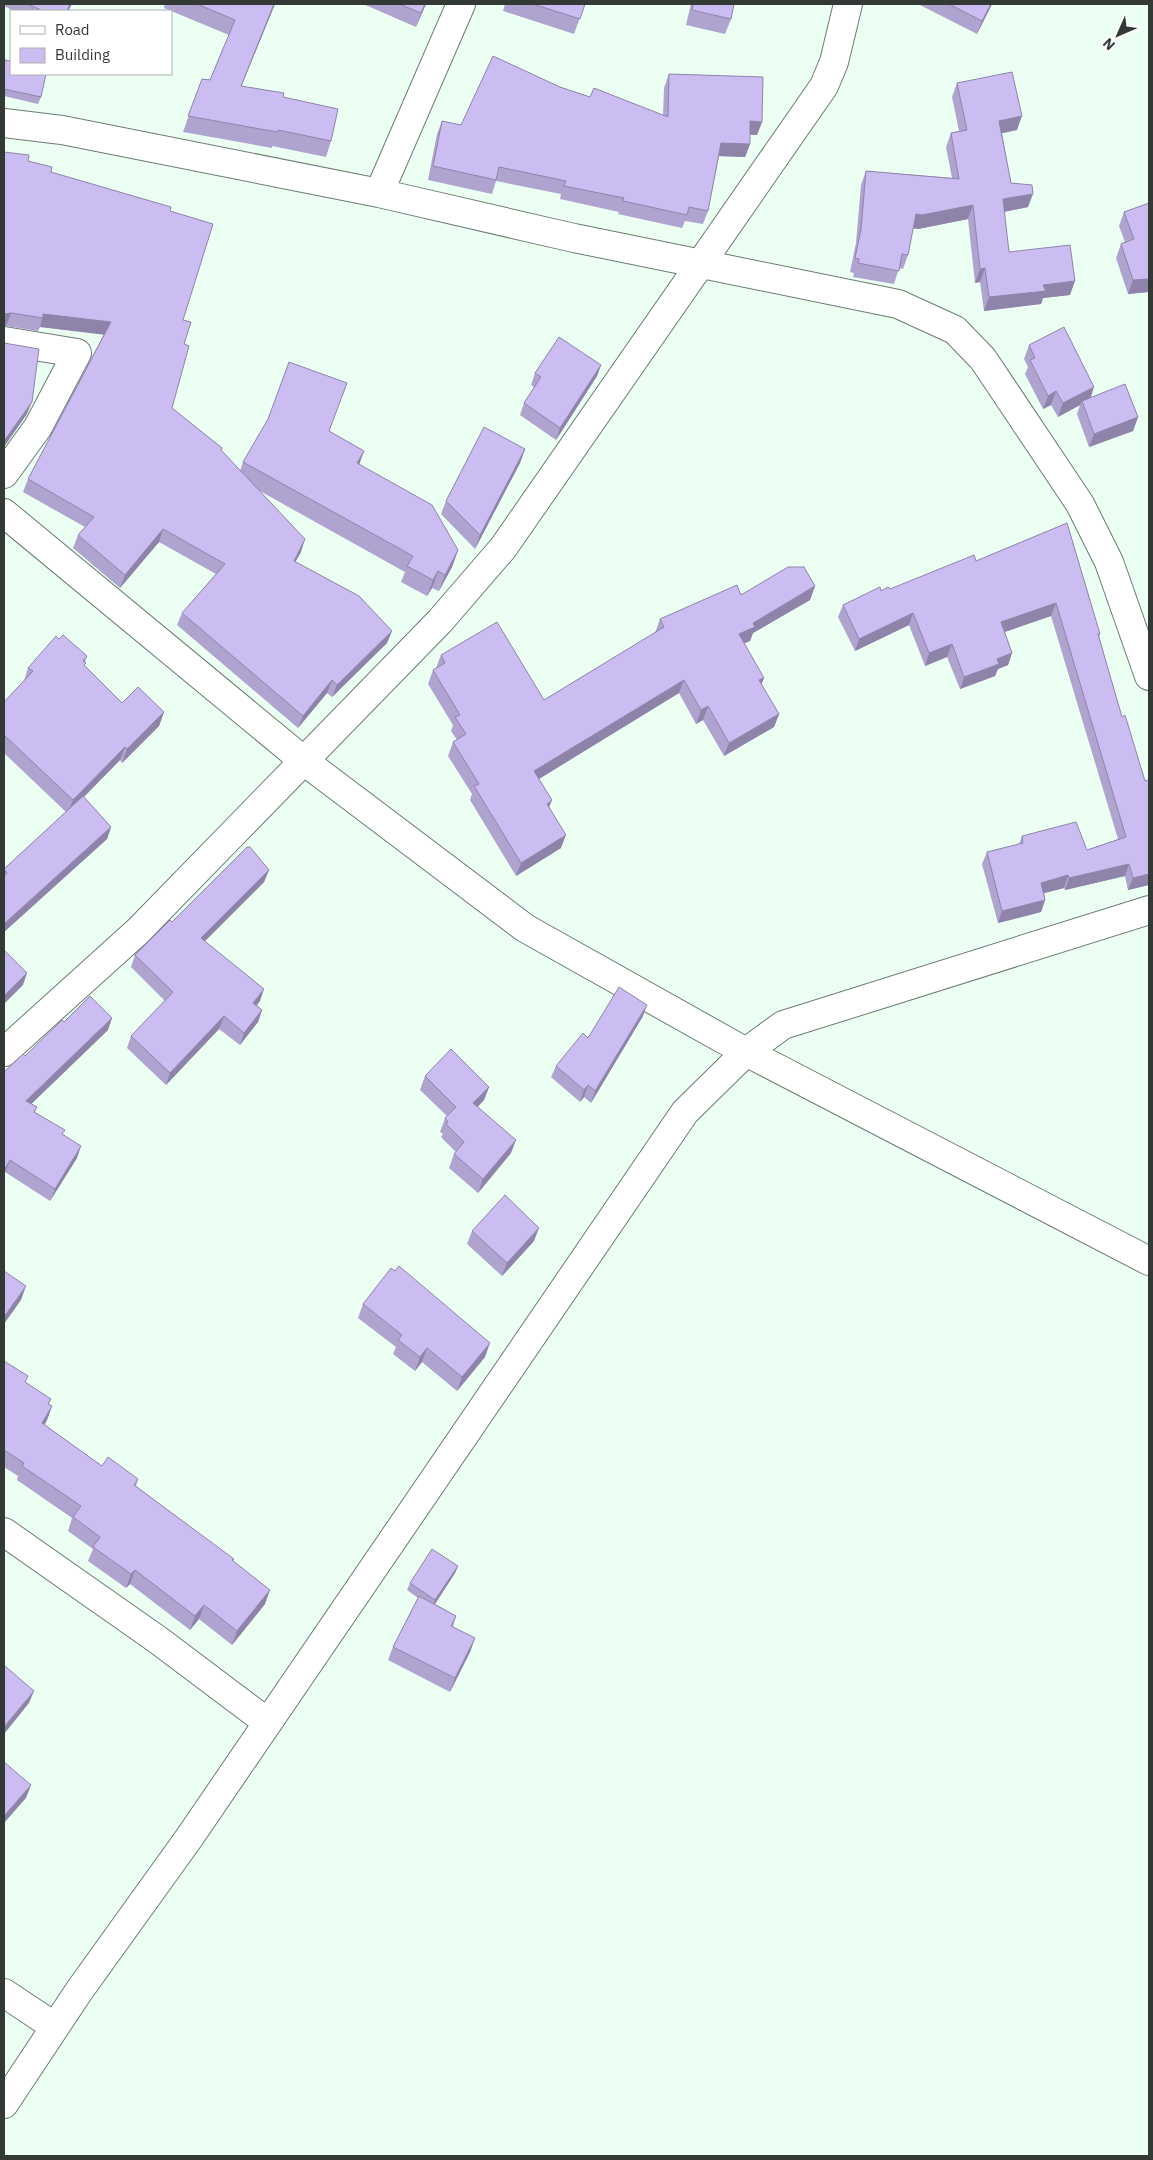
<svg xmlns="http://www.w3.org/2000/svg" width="1153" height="2160" viewBox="0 0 1153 2160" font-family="'IBM Plex Sans',sans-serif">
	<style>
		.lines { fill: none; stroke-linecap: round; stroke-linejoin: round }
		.minor-casing { stroke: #6c7c73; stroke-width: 30 }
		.minor { stroke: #fff; stroke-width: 28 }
		.wall { fill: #afa3d0 }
		.shaded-wall { fill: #8e84a9 }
		.building { fill: #cbbdf2; stroke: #8e84a9 }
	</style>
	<rect width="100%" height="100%" fill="#ecfff3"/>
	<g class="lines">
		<!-- minor casing -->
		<g class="minor-casing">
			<path id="minor" d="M4,123L62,130L379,193L574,238L898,304L955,330L983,359L1080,504L1109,562L1149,676
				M379,193L461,4
				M4,341L77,353L38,427L4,474
				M4,513L304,761L525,928L746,1052L1149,1261
				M4,1052L138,931L440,621L503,548L824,86L834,62L848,4
				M4,1532L158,1640L267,1722
				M4,1993L55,2027
				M4,2104L79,1991L189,1838L685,1112L746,1052L783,1025L1149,910"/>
		</g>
		<!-- minor -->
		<use href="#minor" class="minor"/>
	</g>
	<!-- wall -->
	<path class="wall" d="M4,4H72L68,11H14L4,6Z
		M165,4H275L241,86L283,97L331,141L326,157L272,146V148L183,132L202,79L210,80L229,35L164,8Z
		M363,4H426L416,27Z
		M505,4H585L574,34L503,11Z
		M691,4H734L731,19L725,34L686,25Z
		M918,4H992L977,34Z
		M5,60L41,97L38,104L4,96V65Z
		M669,74L762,122L757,135H750V144L745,157L719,156L708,211L703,224L685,221L682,228L618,214L619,212L560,199L561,194L496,181L492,194L428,180L437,134L442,121L461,125L560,87L590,97L663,115L664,88Z
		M957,83L1017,130L1002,133L1011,183L1028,207L1004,212L1009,252L1070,295L1043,298L1041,304L984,311L980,282L975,283L968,219L918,229L913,228L908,255L903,269L899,268L894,284L853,277L854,273L850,272L856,243L861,185L866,171L952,178L946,147L951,133L959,131L952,97Z
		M28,161L51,172L170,211L183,320L184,344L172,408L222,448L221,450L240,471L243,462L329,431L364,451L359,465L458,550L452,567L439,591L432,588L427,596L401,582L405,572L258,490L301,552L295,562L392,631L387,643L332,697L327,693L298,728L177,625L182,613L216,574L159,542L120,588L73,548L78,535L85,527L23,492L28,479L104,334L40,327L38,331L6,326Z
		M1149,203V292L1128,294L1116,258L1121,244L1125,242L1119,226L1124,212Z
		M1029,345L1091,397L1138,417L1133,431L1089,447L1077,414L1080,405L1058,417L1051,405L1043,409L1025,374L1028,367L1024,359Z
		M601,365L597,376L556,440L520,415L524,403L534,387L531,385L535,373Z
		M525,449L520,463L475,549L441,514L446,501Z
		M1067,523L1100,634L1099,637L1122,717L1145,781H1149V885L1128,890L1125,876L1065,890L1064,888L1044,893L1045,900L1041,912L998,923L982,864L987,852L1019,844L1022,836L1087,850L1118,839L1051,616L1004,632L1012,653L1008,665L998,669L995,676L960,689L947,657L925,666L909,625L855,651L838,617L843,605L881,591L890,589L976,561Z
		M815,586L810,600L753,633L750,641L744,643L764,678L761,684L779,714L774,727L724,756L703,720L696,724L679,693L539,779L549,808L561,848L516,876L470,800L472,794L448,756L453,742L457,740L451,731L453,725L428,684L433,670L436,668L441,655L544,700L655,633L660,619L741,595Z
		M59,639L87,656L84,666L122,703L164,712L159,726L122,763L120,760L84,797L111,827L107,839L4,932V869L66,812L4,753V702L24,681L28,668Z
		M269,870L264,882L205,941L260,1001L257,1005L262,1010L258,1022L240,1045L219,1029L166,1085L127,1048L131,1036L165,1001L131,967L135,955L172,922Z
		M643,1016L591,1103L584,1097L580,1102L551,1077L556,1066L588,1038Z
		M64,1022L108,1030L31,1104L37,1107L35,1112L63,1135L77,1158L50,1201L5,1172L4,1175V1072L25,1056Z
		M425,1076L489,1087L484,1100L478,1107L511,1153L478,1193L449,1168L454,1154L456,1152L441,1137L443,1134L440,1132L445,1118L447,1116L420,1090Z
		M472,1231L534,1241L502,1276L467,1244Z
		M363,1304L485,1357L457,1391L422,1362L415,1371L393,1354L396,1347L358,1318Z
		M4,1361L26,1383L51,1399L49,1404L52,1406L47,1420L45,1425L102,1466L138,1479L136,1486L233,1560L265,1604L232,1645L199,1619L190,1630L130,1584L126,1588L88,1561L93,1549L68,1531L72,1518L17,1480L18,1476L4,1467Z
		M458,1566L455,1573L435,1604L456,1616L453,1627L475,1638L470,1652L450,1692L388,1660L393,1647L418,1598L407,1590L410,1583Z"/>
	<!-- shaded-wall -->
	<path class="shaded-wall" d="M70,4H72L68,11H67Z
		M274,4H275L235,102L241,86Z
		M425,4H426L416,27L421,13Z
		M991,4H992L977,34L982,21Z
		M1022,116L1017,130L994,135L999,121Z
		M750,121L762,122L757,135L746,134Z
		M721,143L750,144L745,157L716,156Z
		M1033,194L1028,207L998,213L1003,199Z
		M973,205L968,219L918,229L911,228L916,214Z
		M985,268L980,282L975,283L980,269Z
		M1149,279V292L1128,294L1133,280Z
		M1075,281L1070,295L1043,298L1041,304L984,311L989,297L1043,285Z
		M11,313L6,326H4V314Z
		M43,314L111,322L106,335L40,327Z
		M601,365L597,376L556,440L560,428Z
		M1094,387L1090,400L1082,401L1080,405L1058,417L1063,403Z
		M1056,391L1051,405L1043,409L1048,396Z
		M32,402L27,414L4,447V441Z
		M1138,417L1133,431L1089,447L1094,434Z
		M525,449L520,463L475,549L480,535Z
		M364,451L358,467L357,463Z
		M163,529L159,542L120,588L125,575Z
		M305,539L301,552L289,573L294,561Z
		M458,550L452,567L439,591L445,575Z
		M438,571L432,588L427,596L433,580Z
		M815,586L810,600L753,633L750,641L734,648L739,634L753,623Z
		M1056,603L1051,616L996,635L1001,622Z
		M913,613L909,625L855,651L859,639Z
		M392,631L387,643L332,697L337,685Z
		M952,644L947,657L925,666L929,653Z
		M1012,653L1008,665L998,669L995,676L960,689L964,677L997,659Z
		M764,678L759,691V680Z
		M332,680L327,693L298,728L303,716Z
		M684,680L679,693L529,785L534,771Z
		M708,706L703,720L696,724L701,710Z
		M164,712L159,726L122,763L127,749Z
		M779,714L774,727L724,756L729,743Z
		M125,747L120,760L68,813L73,800Z
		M552,800L547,813V804Z
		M111,827L107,839L4,932V924Z
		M566,835L561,848L516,876L521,863Z
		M1129,864L1125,876L1065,890L1069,878Z
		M269,870L264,882L196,950L201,938Z
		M1149,874V885L1128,890L1133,878Z
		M1068,875L1064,888L1037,895L1041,883Z
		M1045,900L1041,912L998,923L1002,911Z
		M27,973L23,985L4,1004V996Z
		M264,989L260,1001L249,1015L253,1003Z
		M647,1005L643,1016L591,1103L595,1091Z
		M262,1010L258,1022L240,1045L244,1033Z
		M224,1016L219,1029L166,1085L170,1073Z
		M112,1018L108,1030L22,1113L26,1101Z
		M588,1085L584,1097L580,1102L584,1090Z
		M489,1087L484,1100L468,1116L473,1103Z
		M516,1140L511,1153L478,1193L483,1179Z
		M81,1146L77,1158L50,1201L55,1189Z
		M10,1160L5,1172L4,1175V1171Z
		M539,1228L534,1241L502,1276L507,1263Z
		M26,1286L21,1300L4,1324V1317Z
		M490,1343L485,1357L457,1391L462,1377Z
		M427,1348L422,1362L415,1371L420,1357Z
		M52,1406L47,1420L37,1436L42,1423Z
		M458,1566L455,1573L433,1607L435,1600Z
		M135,1570L130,1584L126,1588L131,1574Z
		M270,1590L265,1604L232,1645L237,1631Z
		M204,1605L199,1619L190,1630L195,1616Z
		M475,1638L470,1652L450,1692L455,1678Z
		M34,1691L29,1703L4,1734V1727Z
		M31,1785L26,1798L4,1823V1816Z"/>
	<!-- building -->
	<path class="building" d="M28,4H70L67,11H43Z
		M197,4H274L241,86L284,93L283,97L338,109L331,141L278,130L277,132L188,116L202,79L210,80L235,20Z
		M399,4H425L421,13Z
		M533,4H585L580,19Z
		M693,4H734L731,19L692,10Z
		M949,4H991L982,21Z
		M493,56L560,87L590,97L594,88L668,117L669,74L763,77L762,122L750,121V144L721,143L708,211L689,207L687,215L623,201L624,198L564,186L566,181L499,167L496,180L433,166L442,121L461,125Z
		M5,60L11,61V74H46L41,97L4,89V67Z
		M1012,72L1022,116L999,121L1011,183L1032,185L1033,194L1003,199L1009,252L1070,245L1075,281L1043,285L1046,291L989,297L985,268L980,269L973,205L922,215L916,214L908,255L902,254L899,271L858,263L859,259L855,258L861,229L866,171L959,179L951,133L967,130L957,83Z
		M4,152L29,155L28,161L52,167L51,172L171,207L170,211L213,224L183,320L191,322L184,344L189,346L172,408L222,448L221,450L305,539L294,561L359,596L392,631L337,685L332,680L303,716L182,613L225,564L163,529L125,575L78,535L94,517L28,479L111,322L43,314V318L11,313L4,314Z
		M1149,203V279L1133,280L1121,244L1134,239L1124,212Z
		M1064,327L1094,387L1063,403L1056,391L1048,396L1030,360L1035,358L1029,345Z
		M559,337L601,365L560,428L524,403L541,377L535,373Z
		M4,343L39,349L32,402L4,441Z
		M289,362L347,383L329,431L364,451L357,463L432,505L458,550L445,575L438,571L433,580L407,566L413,556L243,462L268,419Z
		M1125,384L1138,417L1094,434L1082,401Z
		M484,427L525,449L480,535L446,501Z
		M1067,523L1100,634H1098L1122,717L1125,715L1145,781L1149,780V874L1133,878L1129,864L1069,878L1068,875L1041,883L1045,900L1002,911L987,852L1023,843L1022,836L1076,822L1087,850L1126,837L1056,603L1001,622L1012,653L997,659L999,664L964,677L952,644L929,653L913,613L859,639L843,605L880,587L881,591L888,587L890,589L974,555L976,561Z
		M788,567H804L815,586L753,623L755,627L739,634L764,678L759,680L779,714L729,743L708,706L701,710L684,680L534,771L552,800L547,804L566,835L521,863L474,786L479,784L453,742L466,734L455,717L460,715L433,670L445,663L441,655L497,622L544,700L664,627L660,619L737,585L741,595Z
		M63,635L87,656L83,661L86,663L84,665L122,703L138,687L164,712L127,749L125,747L73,800L4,735V702L33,671L28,668L56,636L59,639Z
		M83,796L111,827L4,924V877L7,873L4,869Z
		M247,847H250L269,870L201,938L264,989L253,1003L262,1010L244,1033L224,1016L170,1073L131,1036L173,992L135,955L170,920L172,922Z
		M4,950L27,973L4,996Z
		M619,987L647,1005L595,1091L588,1085L584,1090L556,1066L583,1033L588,1038Z
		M90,996L112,1018L26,1101L37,1107L34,1112L65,1130L62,1134L81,1146L55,1189L10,1160L4,1171V1072L23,1054L25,1056L62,1020L64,1022Z
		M451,1049L489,1087L473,1103L516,1140L483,1179L454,1154L464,1142L446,1124L448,1122L445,1118L456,1107L425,1076Z
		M505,1195L539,1228L507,1263L472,1231Z
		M399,1266L490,1343L462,1377L427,1348L420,1357L398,1340L402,1335L363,1304L391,1268L395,1271Z
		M4,1271L26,1286L4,1317Z
		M4,1361L28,1376L25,1382L51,1399L48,1404L52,1406L42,1423L102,1466L108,1457L138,1479L134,1485L234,1559L232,1560L270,1590L237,1631L204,1605L195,1616L135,1570L131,1574L93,1547L100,1537L73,1517L81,1506L22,1466L24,1463L4,1450Z
		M432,1549L458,1566L435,1600L410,1583Z
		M419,1596L456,1616L451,1626L475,1638L455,1678L393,1647Z
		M5,1666L34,1691L4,1727V1667Z
		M4,1762L31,1785L4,1816Z"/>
	<!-- border -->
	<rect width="1153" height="2160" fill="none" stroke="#333a36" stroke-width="10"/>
	<!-- legend -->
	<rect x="10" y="10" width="162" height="65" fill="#ffffff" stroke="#adb0af"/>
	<rect x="20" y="26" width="25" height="8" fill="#ffffff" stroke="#adb0af"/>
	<text x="55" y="35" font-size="15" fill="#333a36">Road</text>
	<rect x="20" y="48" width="25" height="15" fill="#cbbdf2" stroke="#adb0af"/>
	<text x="55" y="60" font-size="15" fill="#333a36">Building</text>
	<!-- north arrow -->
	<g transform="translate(1118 35) rotate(225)" stroke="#ffffff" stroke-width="4" paint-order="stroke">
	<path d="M0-4L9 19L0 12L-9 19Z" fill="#333a36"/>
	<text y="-8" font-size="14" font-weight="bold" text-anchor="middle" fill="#333a36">N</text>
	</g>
</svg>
